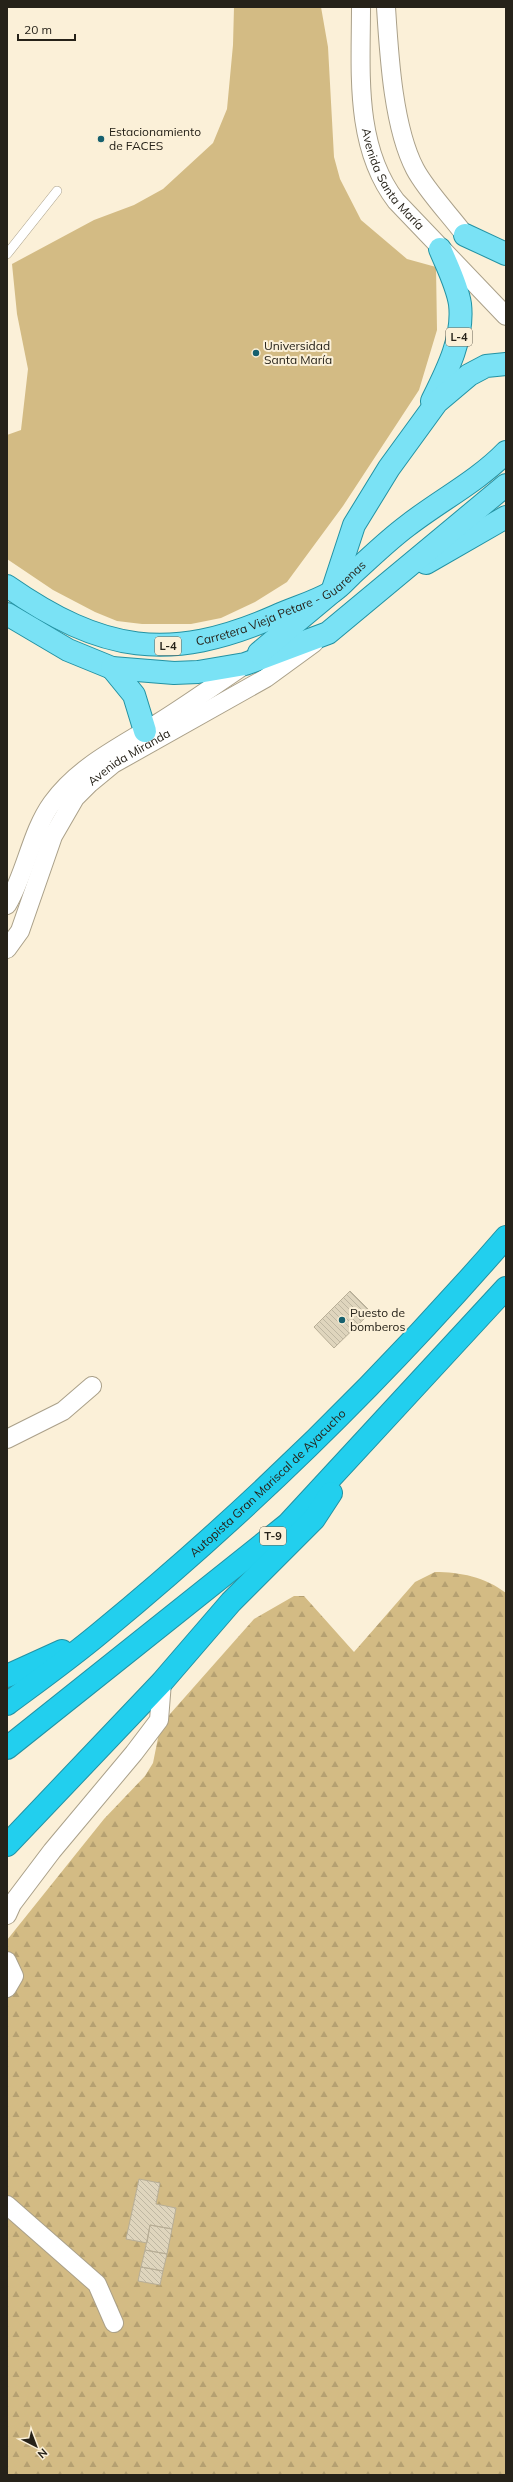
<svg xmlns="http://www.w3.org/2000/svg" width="513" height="2482" viewBox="0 0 513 2482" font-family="Mulish,sans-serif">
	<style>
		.grass { fill: #d3bb84 }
		.forest { fill: url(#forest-firs) }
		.building { fill: url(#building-back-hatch); stroke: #b8ae96 }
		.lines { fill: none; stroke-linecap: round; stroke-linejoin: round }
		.service-casing { stroke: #aaa089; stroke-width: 10 }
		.minor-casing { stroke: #aaa089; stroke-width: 20 }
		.primary-casing { stroke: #2392a3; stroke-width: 24 }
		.motorway-casing { stroke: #2392a3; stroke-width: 24 }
		.service { stroke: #fff; stroke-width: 9 }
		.minor { stroke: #fff; stroke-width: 18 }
		.primary { stroke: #7ae2f5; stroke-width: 22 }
		.motorway { stroke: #22cfee; stroke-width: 22 }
		.poi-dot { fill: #16606e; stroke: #fbf0d8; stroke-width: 1.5 }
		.labels { text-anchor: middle; stroke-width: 4; stroke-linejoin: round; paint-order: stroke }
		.shield { fill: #fbf0d8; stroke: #666052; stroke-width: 1 }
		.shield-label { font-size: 11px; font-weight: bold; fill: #262219 }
		.poi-label { font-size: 12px; fill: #262219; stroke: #fbf0d8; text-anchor: start }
		.street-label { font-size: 12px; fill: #262219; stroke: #fbf0d8 }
	</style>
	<defs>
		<pattern id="forest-firs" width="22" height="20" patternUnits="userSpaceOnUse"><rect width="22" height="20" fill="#d3bb84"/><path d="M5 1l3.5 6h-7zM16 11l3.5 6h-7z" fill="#b5a071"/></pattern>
		<pattern id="building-back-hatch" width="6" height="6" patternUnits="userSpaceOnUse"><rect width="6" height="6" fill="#dfd5bd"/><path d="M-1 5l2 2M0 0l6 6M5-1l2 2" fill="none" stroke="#bfb7a2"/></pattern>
	</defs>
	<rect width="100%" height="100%" fill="#fbf0d8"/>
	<!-- grass -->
	<path class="grass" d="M234,7H321L328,47L334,157L340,179L361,220L407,259L436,267L437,330L419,390L343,506L287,582L255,602L221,618L191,624H142L117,621L95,612L53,590L7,559V435L21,430L28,369L17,314L12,264L94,220L134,205L163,189L213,143L227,109L233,45Z"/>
	<!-- forest -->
	<path class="forest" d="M435,1572C460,1572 485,1577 506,1593V2475H7V1940L104,1819L145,1776L153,1763L159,1733L170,1714L254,1619L294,1596H304L354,1652L415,1582Z"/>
	<!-- building -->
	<path class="building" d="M350,1291L371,1312L334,1348L314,1327Z
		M139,2179L160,2183L156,2204L176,2208L172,2229L150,2225L147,2243L126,2239Z
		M150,2225L172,2229L167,2254L145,2250Z
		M145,2250L167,2254L163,2271L141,2267Z
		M141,2267L163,2271L160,2285L138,2281Z"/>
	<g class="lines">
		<!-- service casing -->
		<g class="service-casing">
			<path id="service" d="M7,254L57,191"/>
		</g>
		<!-- minor casing -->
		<g class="minor-casing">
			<g id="minor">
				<path id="s1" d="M361,7C361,72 354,146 396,201L506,316"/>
				<path d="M386,7C389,54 393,127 415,169C426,190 450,215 465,235"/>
				<path d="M7,905C26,873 31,832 52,803C79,766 120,747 158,723C187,705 215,685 243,666"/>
				<path id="s2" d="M7,949L20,931L53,836L75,798L90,783L113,764L266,678L314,643"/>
				<path d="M7,1439L63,1411L92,1386"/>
				<path d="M7,1915L12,1904L52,1851L134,1753L159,1720L162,1682"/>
				<path d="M7,1961L14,1976L7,1988"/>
				<path d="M7,2205L97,2284L114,2323"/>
			</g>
		</g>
		<!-- primary casing -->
		<g class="primary-casing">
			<g id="primary">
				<path d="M465,235L506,254"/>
				<path d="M432,401C447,371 464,338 460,304C457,285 447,266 440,249"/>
				<path d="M426,563L506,517"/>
				<path id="s3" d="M7,586C102,652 169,663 276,616C294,608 315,602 332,592C339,588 346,580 352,574C370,558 387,541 407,526C439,501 478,481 506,452"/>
				<path d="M7,614L68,650L112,668L174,673L198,672L245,664L328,633L506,485"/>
				<path d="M259,653L332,592L354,525L389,468L437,402L469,375L486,366L506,364"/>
				<path d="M112,668L134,695L145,731"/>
			</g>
		</g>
		<!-- motorway casing -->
		<g class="motorway-casing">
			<g id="motorway">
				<path d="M7,1676L62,1651"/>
				<path id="s4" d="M7,1704C38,1681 70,1658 100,1633C246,1513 382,1380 506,1237"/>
				<path d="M7,1748L288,1524L506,1288"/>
				<path d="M7,1845L162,1682L231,1602L314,1519L331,1493"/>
			</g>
		</g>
		<!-- service -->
		<use href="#service" class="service"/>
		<!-- minor -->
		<use href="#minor" class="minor"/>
		<!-- primary -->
		<use href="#primary" class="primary"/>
		<!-- motorway -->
		<use href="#motorway" class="motorway"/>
	</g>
	<!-- markers -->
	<g class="poi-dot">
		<circle cx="101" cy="139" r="4"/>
		<circle cx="256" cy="353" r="4"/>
		<circle cx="342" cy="1320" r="4"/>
	</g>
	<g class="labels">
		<!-- shield labels -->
		<g class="shield">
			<rect x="446" y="328" width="26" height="18" rx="3"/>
			<rect x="155" y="637" width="26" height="18" rx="3"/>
			<rect x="260" y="1527" width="26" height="18" rx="3"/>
		</g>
		<g class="shield-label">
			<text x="459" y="341">L-4</text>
			<text x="168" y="650">L-4</text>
			<text x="273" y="1540">T-9</text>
		</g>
		<!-- poi labels -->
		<g class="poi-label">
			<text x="109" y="136">Estacionamiento<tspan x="109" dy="14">de FACES</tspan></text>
			<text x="264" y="350">Universidad<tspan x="264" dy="14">Santa María</tspan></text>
			<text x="350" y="1317">Puesto de<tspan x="350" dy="14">bomberos</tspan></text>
		</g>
		<!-- street labels -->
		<g class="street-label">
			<text dy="4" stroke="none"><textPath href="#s1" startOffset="180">Avenida Santa María</textPath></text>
			<text dy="4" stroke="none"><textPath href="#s3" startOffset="297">Carretera Vieja Petare - Guarenas</textPath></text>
			<text dy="4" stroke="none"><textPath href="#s2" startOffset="235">Avenida Miranda</textPath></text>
			<text dy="4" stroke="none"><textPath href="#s4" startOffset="342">Autopista Gran Mariscal de Ayacucho</textPath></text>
		</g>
	</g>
	<!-- border -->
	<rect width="513" height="2482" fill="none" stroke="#262219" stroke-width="16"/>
	<!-- north arrow -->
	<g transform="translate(36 2446) rotate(138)" stroke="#fbf0d8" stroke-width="3" paint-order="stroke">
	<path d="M0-3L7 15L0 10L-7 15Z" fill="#262219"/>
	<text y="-6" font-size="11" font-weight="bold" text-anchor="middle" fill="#262219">N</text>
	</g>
	<!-- scale -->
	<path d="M18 34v6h57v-6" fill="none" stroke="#262219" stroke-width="2"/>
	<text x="24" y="34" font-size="12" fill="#262219" stroke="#fbf0d8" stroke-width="3" paint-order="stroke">20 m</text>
</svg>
